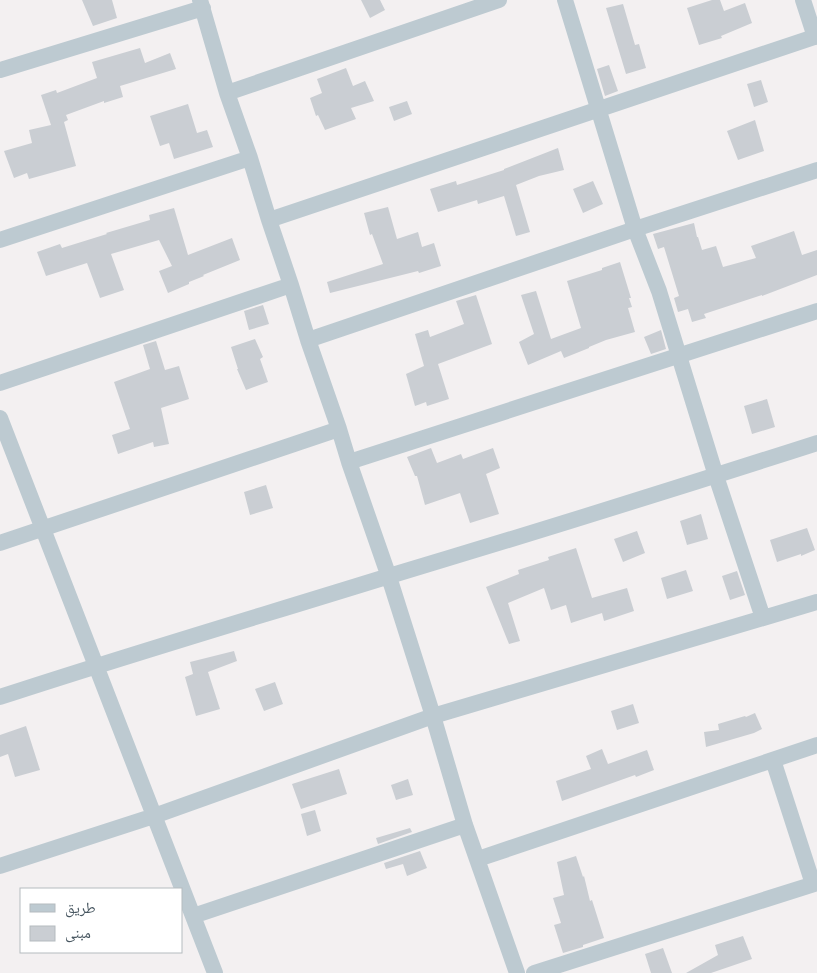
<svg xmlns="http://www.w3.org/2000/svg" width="817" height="973" viewBox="0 0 817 973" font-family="'Golos Text','Noto Naskh Arabic',sans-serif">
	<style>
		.building { fill: #caced3 }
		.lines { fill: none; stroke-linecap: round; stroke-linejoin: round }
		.street { stroke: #bdcad1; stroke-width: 16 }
	</style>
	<rect width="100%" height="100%" fill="#f3f0f1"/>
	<!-- building -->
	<path class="building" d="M82,0H112L117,18L93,26Z
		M361,0H380L385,10L370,18Z
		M712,0H720L724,11L745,3L752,23L721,36L722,38L699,45L687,8Z
		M623,4L635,45L639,44L646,68L626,74L606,8Z
		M140,48L145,63L170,53L176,69L120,86L123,97L104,103V101L66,115L68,120L64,122L76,166L29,179L27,173L14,178L4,151L32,143L29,130L51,125L41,95L56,90L57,93L97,78L92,62Z
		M609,65L618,91L605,96L597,69Z
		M346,68L353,86L365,81L374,101L351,108L356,119L325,130L318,115L316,116L310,98L322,93L317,79Z
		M761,80L768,102L754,107L747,84Z
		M407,101L412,114L394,121L389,107Z
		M188,104L197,133L207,130L213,147L174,159L169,143L160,146L150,116Z
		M755,120L764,151L738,160L727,131Z
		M558,148L564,170L539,176L516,185L530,232L516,236L504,196L478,204L477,200L438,212L430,189L456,181L457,185L504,170V169Z
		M593,181L603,204L583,213L573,189Z
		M388,207L397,239L418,232L422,247L434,243L441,266L419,273L418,271L330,293L327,282L383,264L372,234L370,235L364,213Z
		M174,208L188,255L232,238L240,260L203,275L204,276L189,282V284L168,293L159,271L172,266L159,240L111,254L124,290L100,298L87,263L46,276L37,252L60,244L62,248L107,234L106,233L150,220L149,215Z
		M694,223L697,237H698L702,250L716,246L723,267L756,258L751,246L794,231L802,255L817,250V275L762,296V295L704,314L706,318L692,322L688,309L678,312L674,298L679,296L664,247L658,249L653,234Z
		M620,262L631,298H629L632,307L628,308L635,332L606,340L589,347V348L564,358L561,351L528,365L519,342L534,334L521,295L536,291L551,339L581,328L567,281L602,270V268Z
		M476,295L492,344L438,364L449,399L427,406L426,402L415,406L406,374L424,366L415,334L428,330L430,337L464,324L456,301Z
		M263,305L269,324L249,330L244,311Z
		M661,330L666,349L651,354L644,337Z
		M255,339L263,357L260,359L268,382L246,390L237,369H238L231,347Z
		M156,341L165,370L179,366L189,399L161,408L169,444L154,447L153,442L118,454L112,435L130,429L114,382L150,369L143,345Z
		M767,399L775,427L752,434L744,406Z
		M431,448L437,463L461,454L463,459L493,448L500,468L486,474L499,514L470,523L460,493L425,505L417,476H415L407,457Z
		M266,485L273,508L250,515L244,492Z
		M701,514L708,539L687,545L680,521Z
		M807,528L815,550L801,556V554L777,562L770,540Z
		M637,531L645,553L623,562L614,539Z
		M576,548L592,598L627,588L634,611L604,621L602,613L571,623L566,605L551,610L544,588L508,603L520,641L509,644L486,587L519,574L518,570L549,560L548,557Z
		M686,570L693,591L667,599L661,578Z
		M737,571L745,595L730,600L722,576Z
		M234,651L237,661L208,672L220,709L196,716L185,677L193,674L190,662Z
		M275,682L283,704L264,711L255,689Z
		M633,704L639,723L617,730L611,711Z
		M755,713L762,729L754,733L706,747L704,732L719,730L718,724L745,716L746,717Z
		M26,726L40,770L15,777L8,754L0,757V735Z
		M602,749L608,764L647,750L654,770L636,777L635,775L562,801L556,781L591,769L586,756Z
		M339,769L347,794L301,809L292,784Z
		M408,779L413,795L396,800L391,785Z
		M315,810L321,831L307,836L301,814Z
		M410,828L412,832L378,844L376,838Z
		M420,851L427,868L407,876L403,864L386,869L384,863Z
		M576,856L583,877L584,876L590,901L592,900L604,938L583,945V947L563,953L554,925L561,923L553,898L564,895L557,862Z
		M743,936L752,959L711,973H686L718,955L715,945Z
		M663,948L672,973H651L645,954Z"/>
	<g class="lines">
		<!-- street -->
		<path class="street" d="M200,0L227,93L250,158L269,220L291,285L308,340L339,429L349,462L389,577L433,716L465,825L517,973
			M565,0L635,229L659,291L716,476L763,618
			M803,0L815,37
			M0,70L203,8
			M227,93L499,0
			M269,220C451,158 634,98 817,36
			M0,240L250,158
			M308,340L635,229L817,170
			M0,383L291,285
			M0,418L215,973
			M349,462L817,311
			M0,543L339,429
			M0,697C128,655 257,617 386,577C530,534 674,489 817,443
			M773,760L813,884
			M478,859L817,745
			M0,866L154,816L433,716L817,602
			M193,916L465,825
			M534,973L817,883"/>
	</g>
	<!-- legend -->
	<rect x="20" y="888" width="162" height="65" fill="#ffffff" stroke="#b5bbbf"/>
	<rect x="30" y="904" width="25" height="8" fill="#bdcad1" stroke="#b5bbbf"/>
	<text x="65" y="913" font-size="15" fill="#475660">طريق</text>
	<rect x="30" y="926" width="25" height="15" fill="#caced3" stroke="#b5bbbf"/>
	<text x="65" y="938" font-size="15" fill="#475660">مبنى</text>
</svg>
